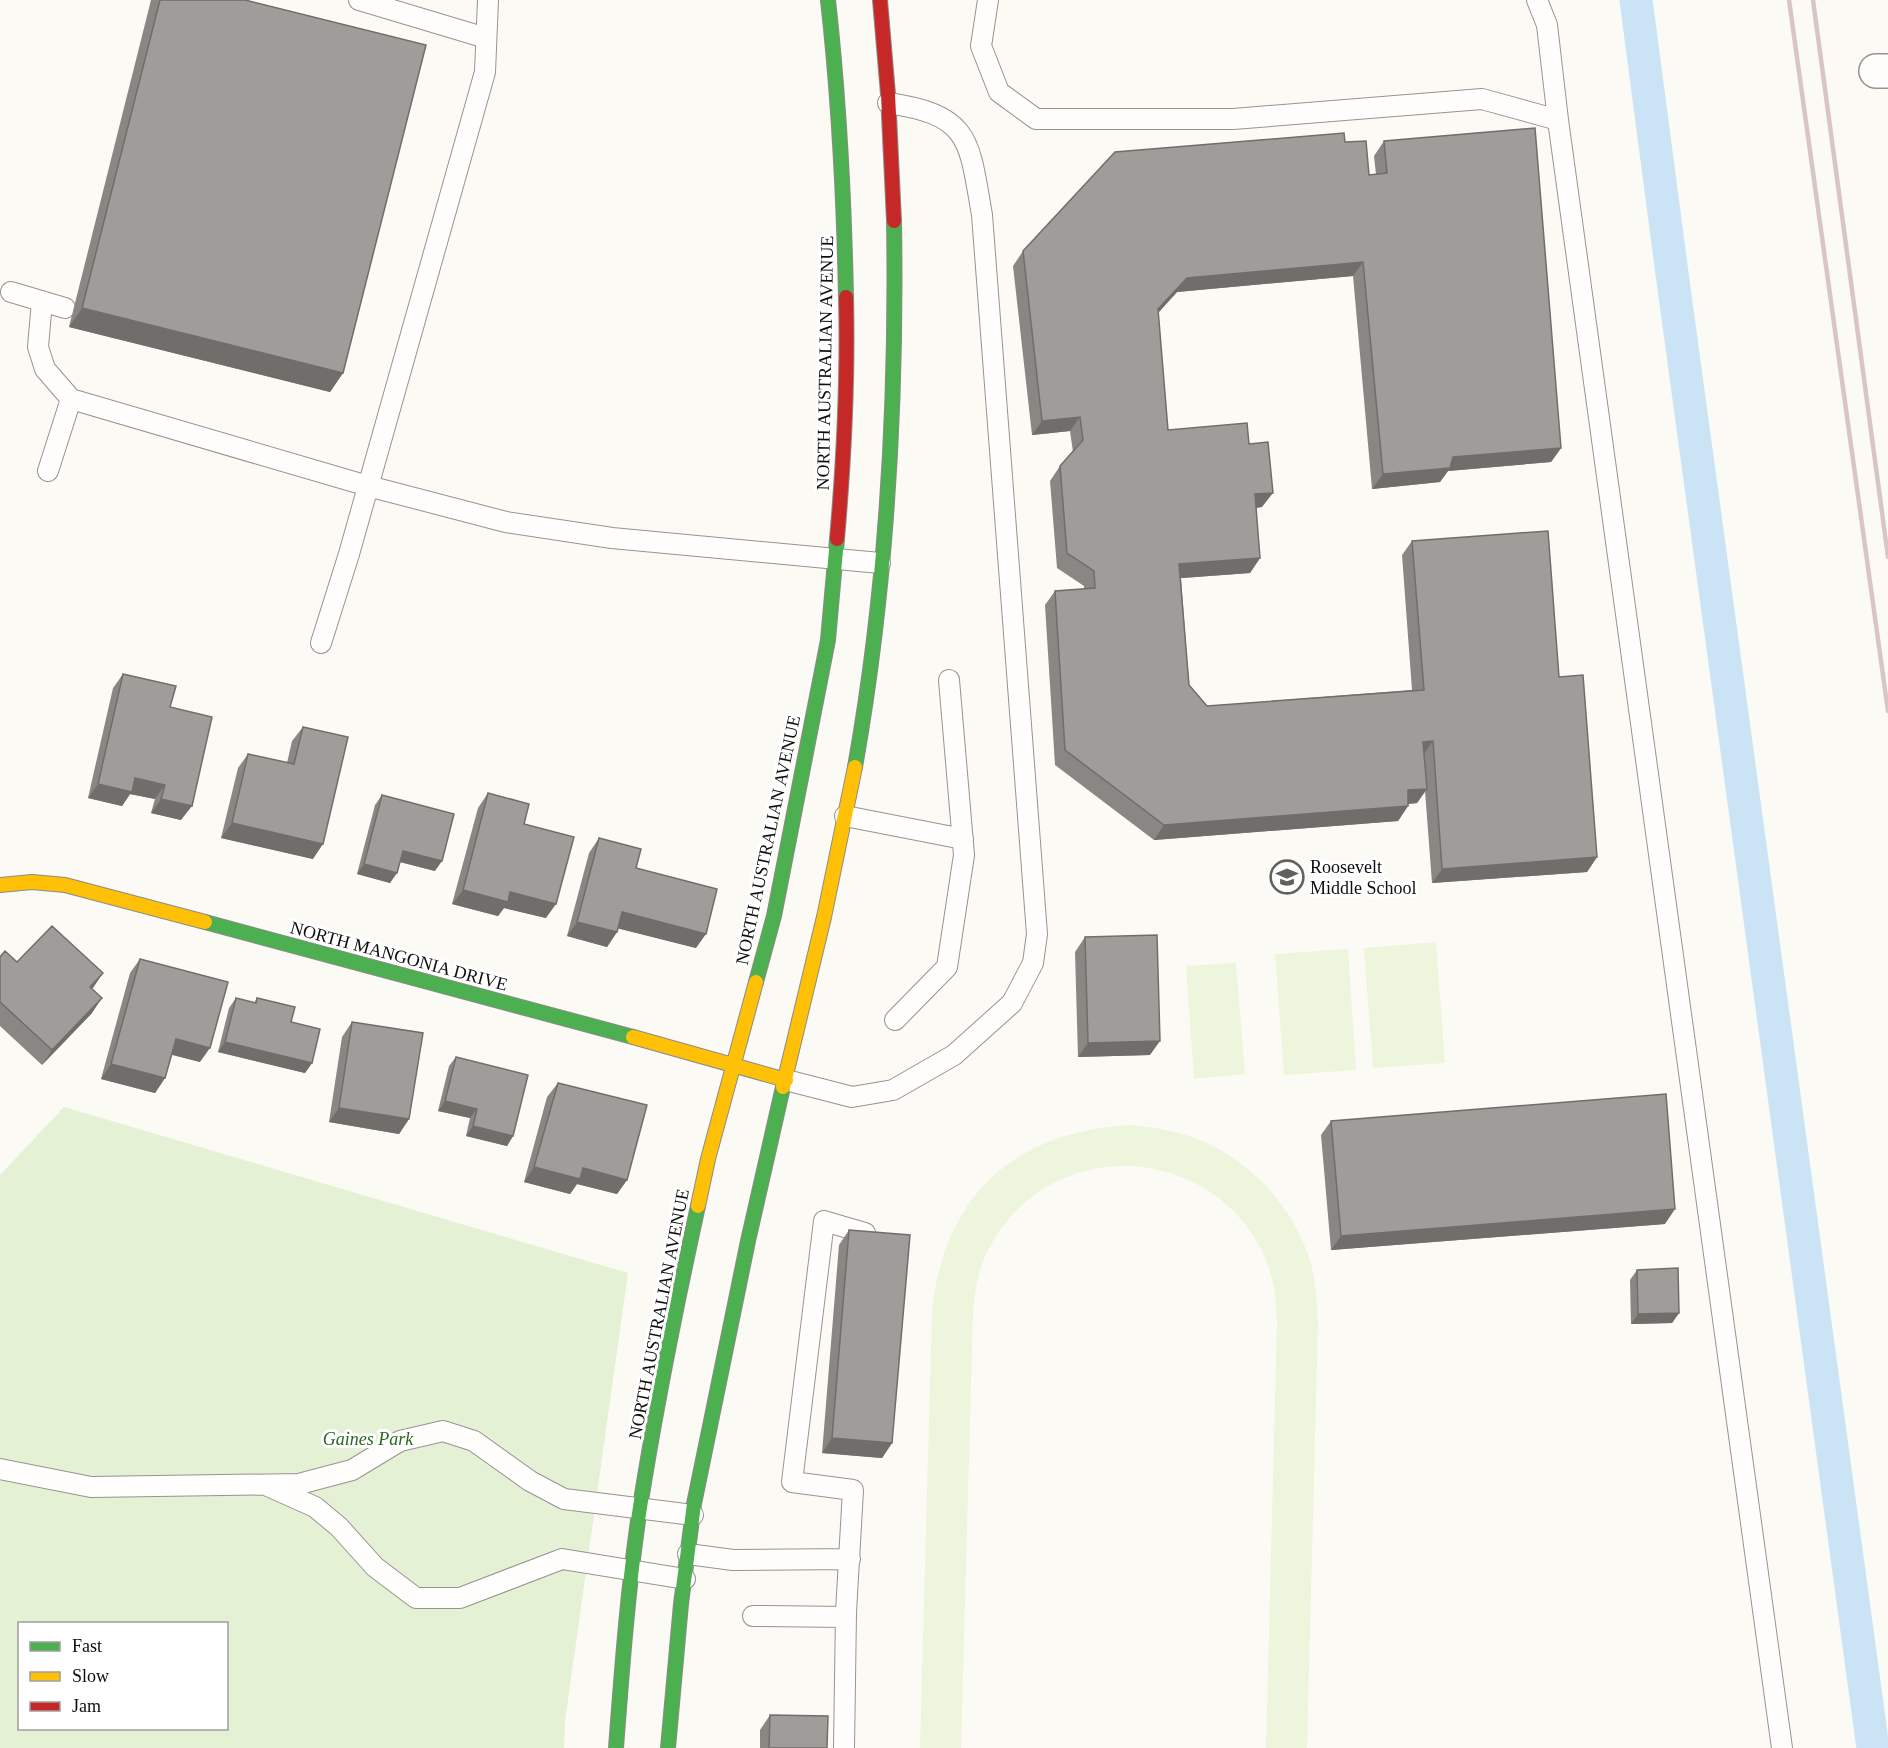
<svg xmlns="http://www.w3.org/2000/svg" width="1888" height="1748" viewBox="0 0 1888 1748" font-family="Georgia,serif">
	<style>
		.green { fill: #e4f1d4; fill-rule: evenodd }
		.pitch { fill: #eef5dd }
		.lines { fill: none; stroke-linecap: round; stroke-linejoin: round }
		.canal { stroke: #cae4f5; stroke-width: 33 }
		.lane-casing { stroke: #959492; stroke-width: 22 }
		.street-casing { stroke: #959492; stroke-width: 36 }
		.fast-casing { stroke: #8c8b88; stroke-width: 16 }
		.slow-casing { stroke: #8c8b88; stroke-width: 16 }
		.jam-casing { stroke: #8c8b88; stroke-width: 16 }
		.lane { stroke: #fffefd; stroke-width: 20 }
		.street { stroke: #fffefd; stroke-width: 33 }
		.fast { stroke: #4caf50; stroke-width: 14 }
		.slow { stroke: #ffc107; stroke-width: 14 }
		.jam { stroke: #c62828; stroke-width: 14 }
		.rail { stroke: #d8c5c4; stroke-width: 4.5 }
		.wall { fill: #898784 }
		.shaded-wall { fill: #6f6e6b }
		.building { fill: #9f9d99; stroke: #6f6e6b; stroke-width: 1.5 }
		.labels { text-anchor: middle; stroke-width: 6; stroke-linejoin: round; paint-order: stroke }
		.street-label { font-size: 18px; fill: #0e0e0e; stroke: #fff }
		.poi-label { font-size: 18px; fill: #0e0e0e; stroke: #fff; text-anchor: start }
		.park-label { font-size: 18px; font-style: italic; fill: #2a661e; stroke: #fff }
	</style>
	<rect width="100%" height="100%" fill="#fcfaf4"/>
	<!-- green -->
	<path class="green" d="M64,1107L628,1273L565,1721L564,1748H0V1175ZM20,1624H226V1728H20Z"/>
	<!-- pitch -->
	<path class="pitch" d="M1436,942L1445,1063L1373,1068L1364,948Z
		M1348,949L1356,1070L1284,1075L1275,954Z
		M1236,963L1245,1074L1194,1079L1186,966Z
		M1131,1125C1151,1127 1170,1130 1189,1136C1246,1155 1294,1205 1311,1264C1316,1283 1317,1303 1318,1323L1307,1748H1266L1277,1322C1276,1297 1273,1273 1262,1251C1208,1142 1052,1136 992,1243C979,1264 975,1288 973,1312L961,1748H920L932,1311C944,1195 1015,1131 1131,1125Z"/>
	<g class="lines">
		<!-- canal -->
		<path class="canal" d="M1636,0L1673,281L1873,1748"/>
		<!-- lane casing -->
		<g class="lane-casing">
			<path id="lane" d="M359,0L486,38
				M988,0L981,46L999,92L1036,119H1233L1482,99L1558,120
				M1537,0L1547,25L1558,120L1782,1748
				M11,292L65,308
				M42,301L38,347L45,369L71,399L368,486L506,522L612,538L880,563
				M48,471L71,399
				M321,643L349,554L485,72L488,0
				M845,816L963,839
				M895,1020L947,967L964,855L949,680
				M786,1080L852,1097L893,1090L954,1055L1012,1003L1033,963L1037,934L982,215C969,140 971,115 888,103
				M0,1469L91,1487L299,1484L352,1470L400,1441L443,1431L474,1441L530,1481L564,1499L693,1515
				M268,1486L315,1507L339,1527L375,1567L416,1598H460L562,1559L685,1579
				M688,1554L733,1560L850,1559
				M753,1616L846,1617
				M844,1748L846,1612L853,1490L792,1482L824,1221L865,1233"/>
		</g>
		<!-- street casing -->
		<g class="street-casing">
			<path id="street" d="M1876,71H1888"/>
		</g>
		<!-- fast casing -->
		<g class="fast-casing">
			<path id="fast" d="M828,0C839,99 844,197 846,297
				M855,767C887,587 897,403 894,221
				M205,922L633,1037
				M756,982L774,916L828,640L837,539
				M616,1748C622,1668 628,1587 640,1507C656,1406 676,1306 698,1206
				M668,1748L681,1604L694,1504L748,1241L783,1087"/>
		</g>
		<!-- slow casing -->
		<g class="slow-casing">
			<path id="slow" d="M0,885L32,882L65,885L205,922
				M633,1037L786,1080
				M783,1087L824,917L855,767
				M698,1206L708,1159L756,982"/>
		</g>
		<!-- jam casing -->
		<g class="jam-casing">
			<path id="jam" d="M880,0L888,94L894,221
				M837,539C844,459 848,377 846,297"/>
		</g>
		<!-- lane -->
		<use href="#lane" class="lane"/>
		<!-- street -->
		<use href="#street" class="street"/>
		<!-- fast -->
		<use href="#fast" class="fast"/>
		<!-- slow -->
		<use href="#slow" class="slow"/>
		<!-- jam -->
		<use href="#jam" class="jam"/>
		<!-- rail -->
		<path class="rail" d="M1789,0L1888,711
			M1813,0L1888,557"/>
	</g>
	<!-- wall -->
	<path class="wall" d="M151,0H245L343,373L330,392L69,327Z
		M1384,141L1561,448L1551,462L1448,471L1440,482L1372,489L1353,276L1177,292L1158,313L1168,430L1249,444L1262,507L1256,508L1260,558L1250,573L1181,578L1189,685L1207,706L1412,690L1402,555L1412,541L1559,677L1597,857L1587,872L1432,883L1425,791L1417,803L1408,804V806L1398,821L1154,840L1055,765L1045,605L1055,591L1084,589V586L1057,568L1050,481L1060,466L1073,452L1070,431L1032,435L1013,266L1023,251L1369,175L1376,174L1374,156Z
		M123,674L170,707L181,820L151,813L155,799L130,794L122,806L88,798L113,688Z
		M303,727L313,859L221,838L238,768L248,754L287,763L292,741Z
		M488,793L524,824L546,918L504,908L498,916L452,904L478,808Z
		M382,795L435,871L400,862L390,883L357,874L375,805Z
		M599,838L636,868L696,948L618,928L617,932L607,947L567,936L589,853Z
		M1085,937L1150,1055L1078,1057L1075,952Z
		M0,957L92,988V1013L42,1065L0,1026Z
		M140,959L200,1062L172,1055L165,1078L155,1093L101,1079L130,973Z
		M236,998L254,1003L257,998L291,1022L312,1063L305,1073L218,1052L229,1008Z
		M352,1022L409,1119L399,1134L329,1122L342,1037Z
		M456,1057L513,1136L507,1146L466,1136L470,1118L438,1111L449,1066Z
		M558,1083L627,1180L617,1194L577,1184L570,1194L524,1182L547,1097Z
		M1331,1121L1665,1224L1331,1250L1321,1135Z
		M849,1230L892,1443L882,1458L822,1453L839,1245Z
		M1637,1270L1679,1313L1672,1323L1631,1324L1630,1280Z
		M770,1715L827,1748H760V1730Z"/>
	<!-- shaded-wall -->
	<path class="shaded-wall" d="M1363,262L1353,276L1177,292L1148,324L1158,309L1187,278Z
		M82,308L343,373L330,392L69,327Z
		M1080,417L1070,431L1032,435L1042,421Z
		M1561,448L1551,462L1448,471L1440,482L1372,489L1383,474L1453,457Z
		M1273,493L1262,507L1245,509L1255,494Z
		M1260,558L1250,573L1169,579L1179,564Z
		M1433,741L1423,755V742Z
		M135,778L165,785L155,799L130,794L122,806L88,798L98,784Z
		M1427,789L1417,803L1397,805L1408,790Z
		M161,799L192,806L181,820L151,813Z
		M1408,806L1398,821L1154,840L1164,825Z
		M232,823L323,844L313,859L221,838Z
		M403,851L442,861L435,871L396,861Z
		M1597,857L1587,872L1432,883L1442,869Z
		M364,864L397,873L390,883L357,874Z
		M463,890L510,892L556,904L546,918L504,908L498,916L452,904Z
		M622,912L706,934L696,948L612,927Z
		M577,922L617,932L607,947L567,936Z
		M103,973L93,988L80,1001L90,987Z
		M102,998L92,1013L42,1065L52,1050Z
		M176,1039L210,1048L200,1062L166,1053Z
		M1160,1041L1150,1055L1078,1057L1088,1043Z
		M225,1042L312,1063L305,1073L218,1052Z
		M111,1064L165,1078L155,1093L101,1079Z
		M445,1101L477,1109L470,1118L438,1111Z
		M339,1108L409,1119L399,1134L329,1122Z
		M473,1126L513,1136L507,1146L466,1136Z
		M534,1167L583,1168L627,1180L617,1194L577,1184L570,1194L524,1182Z
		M1675,1209L1665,1224L1331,1250L1341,1236Z
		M1679,1313L1672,1323L1631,1324L1638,1314Z
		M832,1438L892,1443L882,1458L822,1453Z"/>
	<!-- building -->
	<path class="building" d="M160,0H245L426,45L343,373L82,308Z
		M1535,128L1561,448L1453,457L1450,468L1383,474L1363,262L1187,278L1158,309L1168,430L1247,423L1249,444L1268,442L1273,493L1255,494L1260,558L1179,564L1189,685L1207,706L1424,690L1412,541L1548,531L1559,677L1583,675L1597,857L1442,869L1433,741L1423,742L1427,789L1408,790V806L1164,825L1065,750L1055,591L1095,588L1094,571L1067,553L1060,466L1083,440L1080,417L1042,421L1023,251L1115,152L1344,133L1345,142L1366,141L1369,175L1387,173L1384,141Z
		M123,674L176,686L170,707L212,717L192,806L161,799L165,785L135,778L132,792L98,784Z
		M303,727L348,737L323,844L232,823L248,754L294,764Z
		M488,793L529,804L524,824L574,837L556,904L510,892L508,902L463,890Z
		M382,795L454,814L442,861L403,851L397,873L364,864Z
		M599,838L641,849L636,868L717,889L706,934L622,912L617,932L577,922Z
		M52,926L103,973L90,987L102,998L52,1050L0,1002V957L5,951L17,962Z
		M1157,935L1160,1041L1088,1043L1085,937Z
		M140,959L228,982L210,1048L176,1039L165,1078L111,1064Z
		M236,998L256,1003L257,998L295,1007L291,1022L320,1029L312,1063L225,1042Z
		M352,1022L423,1033L409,1119L339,1108Z
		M456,1057L528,1075L513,1136L473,1126L477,1109L445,1101Z
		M558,1083L647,1105L627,1180L583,1168L580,1179L534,1167Z
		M1666,1094L1675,1209L1341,1236L1331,1121Z
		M849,1230L910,1235L892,1443L832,1438Z
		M1678,1268L1679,1313L1638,1314L1637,1270Z
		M770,1715L828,1716L827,1748H769Z"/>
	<!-- icons -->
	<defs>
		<g id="school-ring" transform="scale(1.725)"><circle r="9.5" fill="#fff" stroke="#61615e" stroke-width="1.5"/><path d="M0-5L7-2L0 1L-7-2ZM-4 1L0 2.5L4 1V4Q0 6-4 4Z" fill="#61615e"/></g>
	</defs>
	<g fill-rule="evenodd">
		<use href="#school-ring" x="1287" y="877"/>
	</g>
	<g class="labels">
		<!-- street labels -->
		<g class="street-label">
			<text transform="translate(825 363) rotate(-89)" y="6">NORTH AUSTRALIAN AVENUE</text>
			<text transform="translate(768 840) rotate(-78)" y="6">NORTH AUSTRALIAN AVENUE</text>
			<text transform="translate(399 956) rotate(15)" y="6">NORTH MANGONIA DRIVE</text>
			<text transform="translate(659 1314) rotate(-79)" y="6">NORTH AUSTRALIAN AVENUE</text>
		</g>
		<!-- poi labels -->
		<g class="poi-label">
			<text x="1310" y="873">Roosevelt<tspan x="1310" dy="21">Middle School</tspan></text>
		</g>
		<!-- park labels -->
		<g class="park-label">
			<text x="368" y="1445">Gaines Park</text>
		</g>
	</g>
	<!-- legend -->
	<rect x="18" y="1622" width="210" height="108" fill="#ffffff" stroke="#9f9f9f" stroke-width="1.5"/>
	<rect x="30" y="1642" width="30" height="9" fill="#4caf50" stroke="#9f9f9f" stroke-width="1.5"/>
	<text x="72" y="1652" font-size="18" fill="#0e0e0e">Fast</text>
	<rect x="30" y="1672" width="30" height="9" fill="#ffc107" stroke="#9f9f9f" stroke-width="1.5"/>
	<text x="72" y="1682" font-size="18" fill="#0e0e0e">Slow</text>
	<rect x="30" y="1702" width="30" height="9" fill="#c62828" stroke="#9f9f9f" stroke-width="1.5"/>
	<text x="72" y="1712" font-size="18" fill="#0e0e0e">Jam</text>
</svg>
